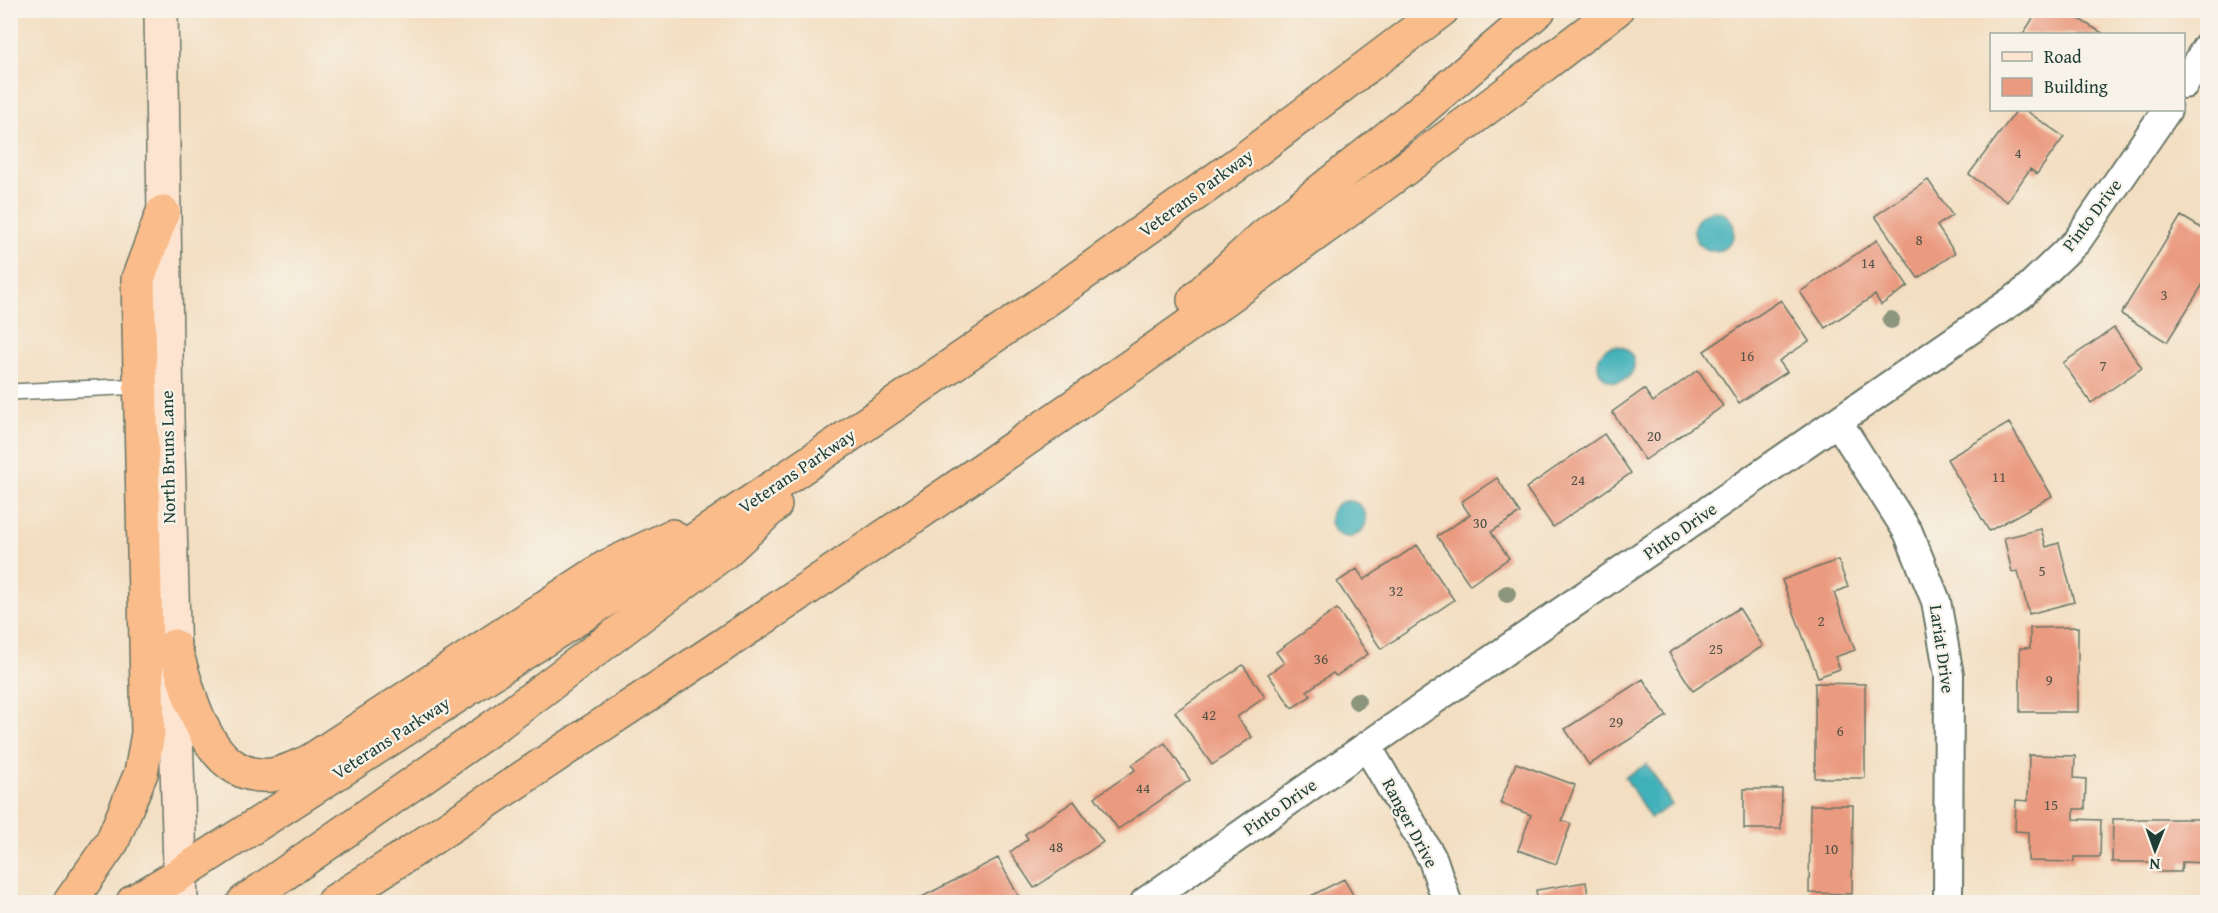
<svg xmlns="http://www.w3.org/2000/svg" width="2218" height="913" viewBox="0 0 2218 913" font-family="'Gentium Book Plus',serif">
	<style>
		.water { fill: #40b0b9; stroke: #307676; stroke-width: 1.5 }
		.building { fill: #ea9a7f }
		.lines { fill: none; stroke-linecap: round; stroke-linejoin: round }
		.lane-casing { stroke: #697565; stroke-width: 18 }
		.street-casing { stroke: #697565; stroke-width: 32 }
		.secondary-casing { stroke: #697565; stroke-width: 36 }
		.highway-casing { stroke: #697565; stroke-width: 36 }
		.lane { stroke: #fff; stroke-width: 15 }
		.street { stroke: #fff; stroke-width: 28 }
		.secondary { stroke: #fde4d0; stroke-width: 33 }
		.highway { stroke: #f9bc8a; stroke-width: 33 }
		.tree { fill: #8b967d }
		.labels { text-anchor: middle; stroke-width: 4.5; stroke-linejoin: round; paint-order: stroke }
		.number-label { font-size: 15px; fill: #525447 }
		.street-label { font-size: 18px; fill: #1f3d34; stroke: #f7f3e8 }
	</style>
	<rect width="100%" height="100%" fill="#f7f3e8"/>
	<filter id="ink" filterUnits="userSpaceOnUse"><feTurbulence type="fractalNoise" baseFrequency=".0167" numOctaves="2"/><feDisplacementMap in="SourceGraphic" scale="12" xChannelSelector="R" yChannelSelector="G"/><feConvolveMatrix kernelMatrix="1 2 1 2 8 2 1 2 1" color-interpolation-filters="sRGB"/></filter>
	<filter id="wash" filterUnits="userSpaceOnUse"><feTurbulence type="fractalNoise" baseFrequency=".008" numOctaves="4" result="noise"/><feDisplacementMap in="SourceGraphic" scale="24" xChannelSelector="R" yChannelSelector="G"/><feGaussianBlur stdDeviation="1.35" result="paint"/><feColorMatrix in="noise" values="0 0 0 0 0 0 0 0 0 0 0 0 0 0 0 0 0 1.4 0 .05"/><feComposite in="paint" operator="in"/></filter>
	<g filter="url(#wash)">
		<rect width="100%" height="100%" fill="#f3dec1"/>
		<!-- water -->
		<path class="water" d="M1694 231a20 20 0 1 1 40 0a20 20 0 1 1-40 0Z
			M1598 364a18 18 0 1 1 36 0a18 18 0 1 1-36 0Z
			M1330 519a18 18 0 1 1 36 0a18 18 0 1 1-36 0Z
			M1647,764L1672,805L1650,818L1625,777Z"/>
		<g id="blocks">
			<!-- building -->
			<path class="building" d="M2038,10H2064L2104,34H2023Z
				M2017,110H2025L2064,137L2037,174L2030,169L2007,202L1969,174Z
				M1928,180L1952,215L1937,226L1955,253L1918,278L1875,216Z
				M2181,216L2208,232V276L2167,342L2121,314Z
				M1877,240L1908,286L1881,305L1875,295L1825,328L1800,292Z
				M1781,300L1809,341L1779,361L1787,372L1739,403L1704,351Z
				M2114,328L2142,368L2091,403L2063,363Z
				M1698,370L1723,406L1645,460L1612,412L1644,389L1653,402Z
				M2009,423L2052,496L1989,531L1947,459Z
				M1604,434L1631,473L1553,527L1526,488Z
				M1497,478L1520,513L1491,532L1509,558L1470,585L1437,536L1470,515L1461,502Z
				M2041,529L2046,547L2059,543L2074,602L2029,614L2018,571L2012,572L2004,538Z
				M1417,545L1454,600L1381,649L1337,582L1357,569L1364,580Z
				M1838,560L1848,587L1834,593L1855,650L1835,657L1840,669L1818,677L1782,580Z
				M1739,608L1763,646L1693,691L1669,653Z
				M1337,609L1368,654L1336,676L1333,673L1307,691L1311,696L1292,708L1268,674L1284,663L1276,652Z
				M2078,627V712H2020V648H2030V628Z
				M1243,665L1265,697L1237,717L1252,737L1212,765L1175,712Z
				M1643,679L1667,716L1589,765L1565,729Z
				M1815,683L1865,684V778H1815Z
				M1165,743L1190,780L1118,829L1095,797L1135,770L1132,765Z
				M2029,755L2075,756L2074,778L2086,779L2085,809H2074V819L2101,820L2100,857H2074V862L2028,861V832L2015,831L2016,800L2028,801Z
				M1516,763L1575,785L1562,820L1571,824L1556,864L1518,850L1531,815L1500,803Z
				M1744,789H1782L1781,829H1744Z
				M1074,801L1103,842L1034,888L1010,852L1028,839L1025,834Z
				M1810,805H1853L1852,894L1809,893Z
				M2113,819H2208V863L2182,862L2181,872H2158V862H2112Z
				M998,858L1021,901L915,902L914,901Z
				M1344,879L1357,902H1299Z
				M1586,882L1589,902H1538L1536,890Z"/>
		</g>
	</g>
	<g filter="url(#ink)">
		<use href="#blocks" fill-opacity="0" stroke="#697565" stroke-width="1.5"/>
		<g class="lines">
			<!-- lane casing -->
			<g class="lane-casing">
				<path id="lane" d="M10,392L142,386"/>
			</g>
			<!-- street casing -->
			<g class="street-casing">
				<path id="street" d="M2184,84L2208,45
					M1838,422L1908,532L1936,601L1949,675L1948,902
					M1367,746L1433,860L1447,902
					M1145,902L1367,746L2022,294L2077,241L2167,110"/>
			</g>
			<!-- secondary casing -->
			<g class="secondary-casing">
				<path id="secondary" d="M161,10L167,419L181,902"/>
			</g>
			<!-- highway casing -->
			<g class="highway-casing">
				<path id="highway" d="M1194,300L1264,236L1413,117L1539,10
					M174,646C190,692 205,781 271,775C283,774 298,766 310,761L606,567L672,536
					M70,902L112,842L141,773L148,733L138,279L163,212
					M133,902L180,874L603,602L841,441L1048,299L1243,160L1442,10
					M244,902L499,723L726,551L775,505
					M333,902C424,846 512,784 602,725C948,498 1288,262 1616,10"/>
			</g>
			<!-- lane -->
			<use href="#lane" class="lane"/>
			<!-- street -->
			<use href="#street" class="street"/>
			<!-- secondary -->
			<use href="#secondary" class="secondary"/>
			<!-- highway -->
			<use href="#highway" class="highway"/>
		</g>
		<!-- trees -->
		<g class="tree">
			<circle cx="1891" cy="320" r="9"/>
			<circle cx="1507" cy="594" r="9"/>
			<circle cx="1357" cy="701" r="9"/>
		</g>
	</g>
	<g class="labels">
		<!-- number labels -->
		<g class="number-label">
			<text x="2018" y="158">4</text>
			<text x="1919" y="245">8</text>
			<text x="1868" y="268">14</text>
			<text x="2164" y="300">3</text>
			<text x="1747" y="361">16</text>
			<text x="2103" y="371">7</text>
			<text x="1654" y="441">20</text>
			<text x="1999" y="482">11</text>
			<text x="1578" y="485">24</text>
			<text x="1480" y="528">30</text>
			<text x="2042" y="576">5</text>
			<text x="1396" y="596">32</text>
			<text x="1821" y="626">2</text>
			<text x="1716" y="654">25</text>
			<text x="1321" y="664">36</text>
			<text x="2049" y="685">9</text>
			<text x="1209" y="720">42</text>
			<text x="1616" y="727">29</text>
			<text x="1840" y="736">6</text>
			<text x="1143" y="793">44</text>
			<text x="2051" y="810">15</text>
			<text x="1056" y="852">48</text>
			<text x="1831" y="854">10</text>
		</g>
		<!-- street labels -->
		<g class="street-label">
			<text transform="translate(1196 193) rotate(-36)" y="6">Veterans Parkway</text>
			<text transform="translate(2092 215) rotate(-53)" y="6">Pinto Drive</text>
			<text transform="translate(168 457) rotate(-91)" y="6">North Bruns Lane</text>
			<text transform="translate(797 471) rotate(-34)" y="6">Veterans Parkway</text>
			<text transform="translate(1680 531) rotate(-35)" y="6">Pinto Drive</text>
			<text transform="translate(1942 649) rotate(82)" y="6">Lariat Drive</text>
			<text transform="translate(391 738) rotate(-33)" y="6">Veterans Parkway</text>
			<text transform="translate(1280 807) rotate(-35)" y="6">Pinto Drive</text>
			<text transform="translate(1410 823) rotate(62)" y="6">Ranger Drive</text>
		</g>
	</g>
	<!-- margin -->
	<rect width="2218" height="913" fill="none" stroke="#f7f3e8" stroke-width="36"/>
	<!-- legend -->
	<rect x="1990" y="33" width="195" height="78" fill="#f7f3e8" stroke="#a1aaa0" stroke-width="1.5"/>
	<rect x="2002" y="52" width="30" height="9" fill="#fde4d0" stroke="#a1aaa0" stroke-width="1.5"/>
	<text x="2044" y="63" font-size="18" fill="#1f3d34">Road</text>
	<rect x="2002" y="78" width="30" height="18" fill="#ea9a7f" stroke="#a1aaa0" stroke-width="1.5"/>
	<text x="2044" y="93" font-size="18" fill="#1f3d34">Building</text>
	<!-- north arrow -->
	<g transform="translate(2155 850) rotate(181)" stroke="#f7f3e8" stroke-width="4.5" paint-order="stroke">
	<path d="M0-4.5L10 22L0 15L-10 22Z" fill="#1f3d34"/>
	<text y="-9" font-size="16" font-weight="bold" text-anchor="middle" fill="#1f3d34">N</text>
	</g>
</svg>
